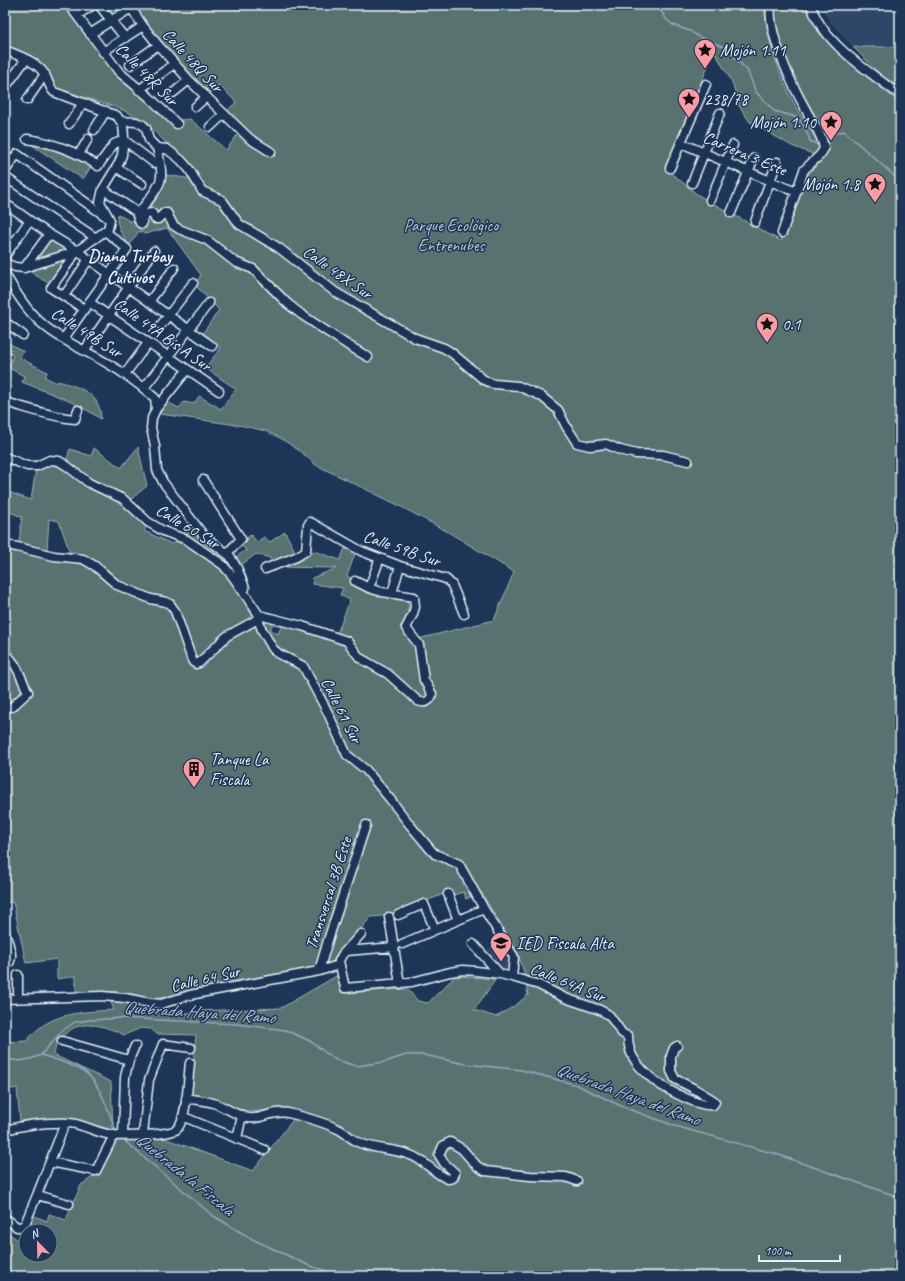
<svg xmlns="http://www.w3.org/2000/svg" width="905" height="1281" viewBox="0 0 905 1281" font-family="Caveat,sans-serif">
	<style>
		.built { fill: #2f4668 }
		.green { fill: #58726f; stroke: #a0b2b4; fill-rule: evenodd }
		.lines { fill: none; stroke-linecap: round; stroke-linejoin: round }
		.stream { stroke: #93aac1; stroke-width: 1.5 }
		.minor-casing { stroke: #e8f1f8; stroke-width: 11 }
		.minor { stroke: #1d3557; stroke-width: 8 }
		.labels { text-anchor: middle; stroke-width: 3; stroke-linejoin: round; paint-order: stroke }
		.poi-label { font-size: 17px; fill: #e8f1f8; stroke: #1d3557; text-anchor: start }
		.street-label { font-size: 17px; fill: #e8f1f8; stroke: #1d3557 }
		.park-label { font-size: 17px; fill: #b6c5c8; stroke: #1d3557 }
		.neighbourhood-label { font-size: 18px; font-weight: bold; fill: #e8f1f8; stroke: #1d3557 }
		.water-label { font-size: 18px; font-style: italic; fill: #b0c2d3; stroke: #1d3557 }
	</style>
	<rect width="100%" height="100%" fill="#1d3557"/>
	<filter id="ink" filterUnits="userSpaceOnUse"><feTurbulence type="fractalNoise" baseFrequency=".025" numOctaves="2"/><feDisplacementMap in="SourceGraphic" scale="8" xChannelSelector="R" yChannelSelector="G"/><feConvolveMatrix kernelMatrix="1 2 1 2 8 2 1 2 1" color-interpolation-filters="sRGB"/></filter>
	<g filter="url(#ink)">
		<!-- built -->
		<path class="built" d="M820,5H900V47H853L831,23Z
			M502,942L509,956L510,972L498,969L484,951Z"/>
		<!-- green -->
		<path class="green" d="M5,5H68L121,78L169,121L190,119L226,150L241,130L245,128L227,111L236,102L219,85L209,94L165,48L133,5H764C767,41 779,75 796,107C803,121 814,132 819,147L815,155L792,146L750,122L739,106L732,82L714,51L666,169L698,195L781,241L809,172L830,149L815,116L791,72L779,37L774,10L775,5H805L819,33L856,68L900,103V1276H5V1231L21,1242L26,1231V1255H50V1231H26L32,1215L47,1221L49,1214L66,1220L81,1185L100,1172L117,1138H164L253,1171L299,1112L280,1108L252,1112L235,1108L220,1101L190,1095L196,1035L157,1034L151,1029L141,1028L124,1035C106,1026 82,1018 65,1034C62,1036 58,1040 57,1043C55,1046 55,1052 54,1055L111,1082L113,1130L72,1119L20,1121L17,1088L5,1090V1042L27,1041C48,1012 82,1012 114,1010L110,1000L166,1006L167,1017L197,1011L281,1008L338,975L343,993L407,989L418,1001L428,1003L455,976L496,979L474,1010L496,1017L516,1005L528,995L524,972L515,948L481,892L466,899L464,892L453,895L451,891L392,915L371,917L334,960L328,965L241,980L160,998H147L133,994L117,992H76V976L57,979V959L26,963L13,902L5,903V541L19,543L22,517L5,510V491L31,500L36,469L52,464L64,468L70,449L91,456L94,448L121,468L138,447L147,486L124,505L147,525L144,531L172,544L192,525L207,544L219,550L226,557L233,567L251,614L274,621L270,630L278,634L282,625L335,639L350,600L340,595L343,588L313,584L312,578L337,568L274,567L270,558L256,554L241,565L236,557L246,550L239,544L251,535L257,542L264,537L270,542L285,532L296,553V557L314,551L340,560L346,546L356,551L347,576L369,589L407,599C410,611 407,618 400,626L410,641L494,620L514,572L448,532L398,505L316,465L301,452L282,439L266,431L244,426L160,414L163,400L179,408L184,402L194,404L199,396L221,409L236,389L204,367L208,364L221,348L203,333L219,310L195,285L201,275L167,228L145,234L139,231L129,246C123,236 115,226 118,214L131,222L166,175L192,179L201,182L195,171L187,160L179,153L166,143L142,119L118,108L56,88L38,62L31,57L5,46ZM49,519L59,521L70,553L56,552L47,550Z
			M853,47H900V93L897,91Z
			M26,141L52,147L92,165L83,179Z
			M52,237L73,251L51,285L29,271Z
			M5,341L23,351L20,358L47,372L45,377L57,383L58,381C79,387 101,393 101,419C77,402 49,393 22,382L24,376L9,368L13,355L5,351Z"/>
		<g class="lines">
			<!-- stream -->
			<path class="stream" d="M657,5L666,19L673,25L690,31L699,37L724,47L747,70L756,92L774,111L793,116L801,121L806,130L810,141L818,145
				M829,137L835,133L844,131L900,181
				M41,1055C54,1059 69,1063 82,1070C99,1079 109,1113 116,1131
				M5,1059L20,1061L30,1059L41,1055L63,1030L75,1022L90,1020L121,1018L236,1024L285,1030L310,1041L334,1059L356,1066L385,1062L406,1055H424L465,1064L521,1070L577,1085L623,1107L675,1126L776,1154L893,1195L900,1199
				M121,1138L212,1215L252,1239L310,1266L343,1276"/>
			<!-- minor casing -->
			<g class="minor-casing">
				<path id="minor" d="M69,5L119,72L149,97L177,124
					M99,5L125,38
					M129,5L143,26L158,45L189,80L250,139L271,152
					M771,5C767,33 792,85 806,110C812,122 823,135 824,149L820,155L804,170L782,233
					M811,5C822,43 870,72 900,95
					M77,15L93,5
					M90,34L131,8
					M5,50C19,56 37,61 45,75C48,80 49,87 54,92L117,116L123,125L124,137L122,155L119,163L103,189L100,202L110,220L108,229L77,251L24,268L15,267L5,263
					M103,52L143,26
					M130,65L158,45
					M5,88L26,59
					M139,90L174,64
					M173,93L189,80
					M27,100L45,74
					M195,107L206,97
					M121,121L136,122L143,125L146,128L149,140L157,148L167,149L181,160L189,169L202,191L222,200L239,224L279,248L335,292L415,338L444,348L452,353L484,380L494,384L518,386L541,396L558,410L566,426L577,443L590,446L606,444L620,450L636,454L663,455L688,461
					M69,124L83,103
					M210,127L224,114
					M94,130L106,111
					M27,139C53,143 76,151 98,166L114,144L124,140L154,163
					M681,143L796,192
					M157,148C159,157 162,167 161,177C160,189 144,205 137,215L140,223L142,224V218L147,214L152,213L155,219H158L164,213H167L173,225L179,229L207,240L235,262L253,269L288,304L302,315L346,344L368,357
					M17,154L108,218
					M79,154L88,139
					M117,168L142,184
					M670,168L706,84
					M5,171L17,154
					M5,177L96,238
					M692,183L720,113
					M103,189L138,213
					M710,200L733,145
					M5,211L9,206L49,234L77,251L212,346
					M731,213L754,158
					M755,222L777,162
					M77,251L51,288L84,309
					M5,256L29,221
					M24,268L49,234
					M5,274C13,288 22,303 33,315C52,336 80,348 105,362C123,372 139,384 155,398L156,409
					M64,296L89,259
					M89,302L219,391
					M149,302L174,268
					M5,322L23,335
					M161,325L193,283
					M64,338L127,249L105,231
					M84,351L154,251
					M187,370L156,409L152,418L151,428L155,446L157,470L163,482L204,536L230,556L238,570L245,588
					M125,374L148,343
					M144,388L209,303
					M5,402C28,408 50,417 75,419L78,410
					M5,457L27,466H37L50,460L59,461L67,466L89,483L123,499L148,522L163,531L187,540L223,565L233,577L259,615L302,626L347,641L360,658L388,674L418,701C425,704 431,701 432,694L424,680L419,645L406,628L413,614L415,607L414,597L382,592L369,588L355,581
					M203,480L241,539L227,553
					M5,545L17,547L54,556L83,559L95,566L117,585L151,599L166,602L170,604L175,611L191,657L193,662L196,664L199,663L227,636L258,619
					M265,569L296,557L306,551L308,525L310,522L312,523L361,551L400,566L446,579L452,585L464,614
					M369,588L380,558
					M392,593L400,566
					M259,615L258,619L262,630L273,649L279,654L303,666L327,711L347,755L366,770L390,799L410,825L431,850L435,854L459,864L484,909L514,957L512,977
					M5,654C17,662 21,679 28,692L12,707
					M448,894L458,920
					M398,915L424,904L435,930
					M389,917L400,984
					M5,932C8,944 17,959 5,967
					M361,934L342,955L339,961L345,988L412,982L450,972L463,970L476,971L500,974L512,977L539,985L565,998L600,1010L609,1015L622,1033L625,1035L628,1036C628,1045 630,1054 636,1062C640,1068 650,1077 656,1082C666,1089 701,1108 713,1105L715,1102L713,1100L693,1088L675,1079L671,1071V1056L674,1048L677,1046
					M402,944L484,909
					M473,944L500,974
					M346,951L395,947
					M319,971L329,937L366,825
					M18,975V998
					M5,999L102,996L125,998L150,1003L161,1004L190,995L319,971L339,965
					M62,1041L129,1060
					M186,1098C194,1100 204,1100 213,1103C225,1106 236,1116 249,1118C261,1120 273,1110 288,1113C305,1117 324,1122 340,1130C347,1134 352,1140 360,1143C377,1150 395,1149 410,1155C425,1160 434,1174 448,1179L453,1178L455,1173L444,1163L439,1155L443,1146L450,1142L462,1149L477,1166L485,1171L530,1176L566,1177L577,1181
					M184,1117L265,1150
					M5,1130C24,1125 49,1122 69,1123C84,1124 98,1134 113,1135C124,1137 170,1135 177,1129C187,1119 188,1079 190,1063
					M143,1134L149,1080L163,1044L191,1048
					M123,1135L125,1077L129,1060L135,1046
					M237,1139L242,1115
					M50,1162L96,1171L114,1135
					M37,1195L69,1204
					M5,1218L17,1227H21L25,1224L37,1195L65,1123"/>
			</g>
			<!-- minor -->
			<use href="#minor" class="minor"/>
		</g>
	</g>
	<!-- icons -->
	<defs>
		<g id="sight-pin" transform="scale(1.15)"><path d="M0 17L-7.5 6A9.5 9.5 0 1 1 7.5 6Z" fill="#ff9aa2" stroke="#1d3557"/><path d="M0-6L1.8-2.2L6-1.7L2.9 1.2L3.7 5.4L0 3.3L-3.7 5.4L-2.9 1.2L-6-1.7L-1.8-2.2Z" fill="#111"/></g>
		<g id="building-pin" transform="scale(1.15)"><path d="M0 17L-7.5 6A9.5 9.5 0 1 1 7.5 6Z" fill="#ff9aa2" stroke="#1d3557"/><path d="M-4-6H4V6H1V3H-1V6H-4ZM-2.5-4.3h1.7v1.8h-1.7ZM.8-4.3h1.7v1.8H.8ZM-2.5-1h1.7V.8h-1.7ZM.8-1h1.7V.8H.8Z" fill="#111"/></g>
		<g id="school-pin" transform="scale(1.15)"><path d="M0 17L-7.5 6A9.5 9.5 0 1 1 7.5 6Z" fill="#ff9aa2" stroke="#1d3557"/><path d="M0-5L7-2L0 1L-7-2ZM-4 1L0 2.5L4 1V4Q0 6-4 4Z" fill="#111"/></g>
	</defs>
	<g fill-rule="evenodd">
		<use href="#sight-pin" x="705" y="50"/>
		<use href="#sight-pin" x="689" y="99"/>
		<use href="#sight-pin" x="831" y="122"/>
		<use href="#sight-pin" x="875" y="184"/>
		<use href="#sight-pin" x="767" y="324"/>
		<use href="#building-pin" x="194" y="769"/>
		<use href="#school-pin" x="501" y="943"/>
	</g>
	<g class="labels">
		<!-- poi labels -->
		<g class="poi-label">
			<text x="720" y="56">Mojón 1.11</text>
			<text x="704" y="105">238/78</text>
			<text x="816" y="128" text-anchor="end">Mojón 1.10</text>
			<text x="860" y="190" text-anchor="end">Mojón 1.8</text>
			<text x="782" y="330">0.1</text>
			<text x="210" y="765">Tanque La<tspan x="210" dy="20">Fiscala</tspan></text>
			<text x="516" y="949">IED Fiscala Alta</text>
		</g>
		<!-- street labels -->
		<g class="street-label">
			<text transform="translate(193 60) rotate(47)" y="6">Calle 48Q Sur</text>
			<text transform="translate(147 74) rotate(45)" y="6">Calle 48R Sur</text>
			<text transform="translate(745 153) rotate(23)" y="6">Carrera 3 Este</text>
			<text transform="translate(338 272) rotate(35)" y="6">Calle 48X Sur</text>
			<text transform="translate(87 332) rotate(32)" y="6">Calle 49B Sur</text>
			<text transform="translate(163 334) rotate(35)" y="6">Calle 49A Bis A Sur</text>
			<text transform="translate(188 526) rotate(31)" y="6">Calle 60 Sur</text>
			<text transform="translate(402 548) rotate(19)" y="6">Calle 59B Sur</text>
			<text transform="translate(342 710) rotate(63)" y="6">Calle 61 Sur</text>
			<text transform="translate(328 893) rotate(-72)" y="6">Transversal 3B Este</text>
			<text transform="translate(205 978) rotate(-13)" y="6">Calle 64 Sur</text>
			<text transform="translate(568 982) rotate(22)" y="6">Calle 64A Sur</text>
		</g>
		<!-- park labels -->
		<g class="park-label">
			<text x="451" y="231">Parque Ecológico<tspan x="451" dy="20">Entrenubes</tspan></text>
		</g>
		<!-- neighbourhood labels -->
		<g class="neighbourhood-label">
			<text x="130" y="262">Diana Turbay<tspan x="130" dy="21">Cultivos</tspan></text>
		</g>
		<!-- water labels -->
		<g class="water-label">
			<text transform="translate(199 1012) rotate(4)" y="6">Quebrada Haya del Ramo</text>
			<text transform="translate(628 1094) rotate(20)" y="6">Quebrada Haya del Ramo</text>
			<text transform="translate(185 1174) rotate(39)" y="6">Quebrada la Fiscala</text>
		</g>
	</g>
	<!-- margin -->
	<rect width="905" height="1281" fill="none" stroke="#1d3557" stroke-width="20"/>
	<rect x="10" y="10" width="885" height="1261" fill="none" stroke="#e8f1f8" stroke-width="1.5" filter="url(#ink)"/>
	<!-- north arrow -->
	<g transform="translate(38 1243) rotate(337)"><circle r="19" fill="#1d3557" stroke="#6e8097"/>
	<path d="M0-3L7 15L0 10L-7 15Z" fill="#ff9aa2"/>
	<text y="-6" font-size="11" font-weight="bold" text-anchor="middle" fill="#e8f1f8">N</text>
	</g>
	<!-- scale -->
	<path d="M759 1255v6h81v-6" fill="none" stroke="#e8f1f8" stroke-width="2"/>
	<text x="765" y="1255" font-size="12" fill="#e8f1f8" stroke="#1d3557" stroke-width="3" paint-order="stroke">100 m</text>
</svg>
